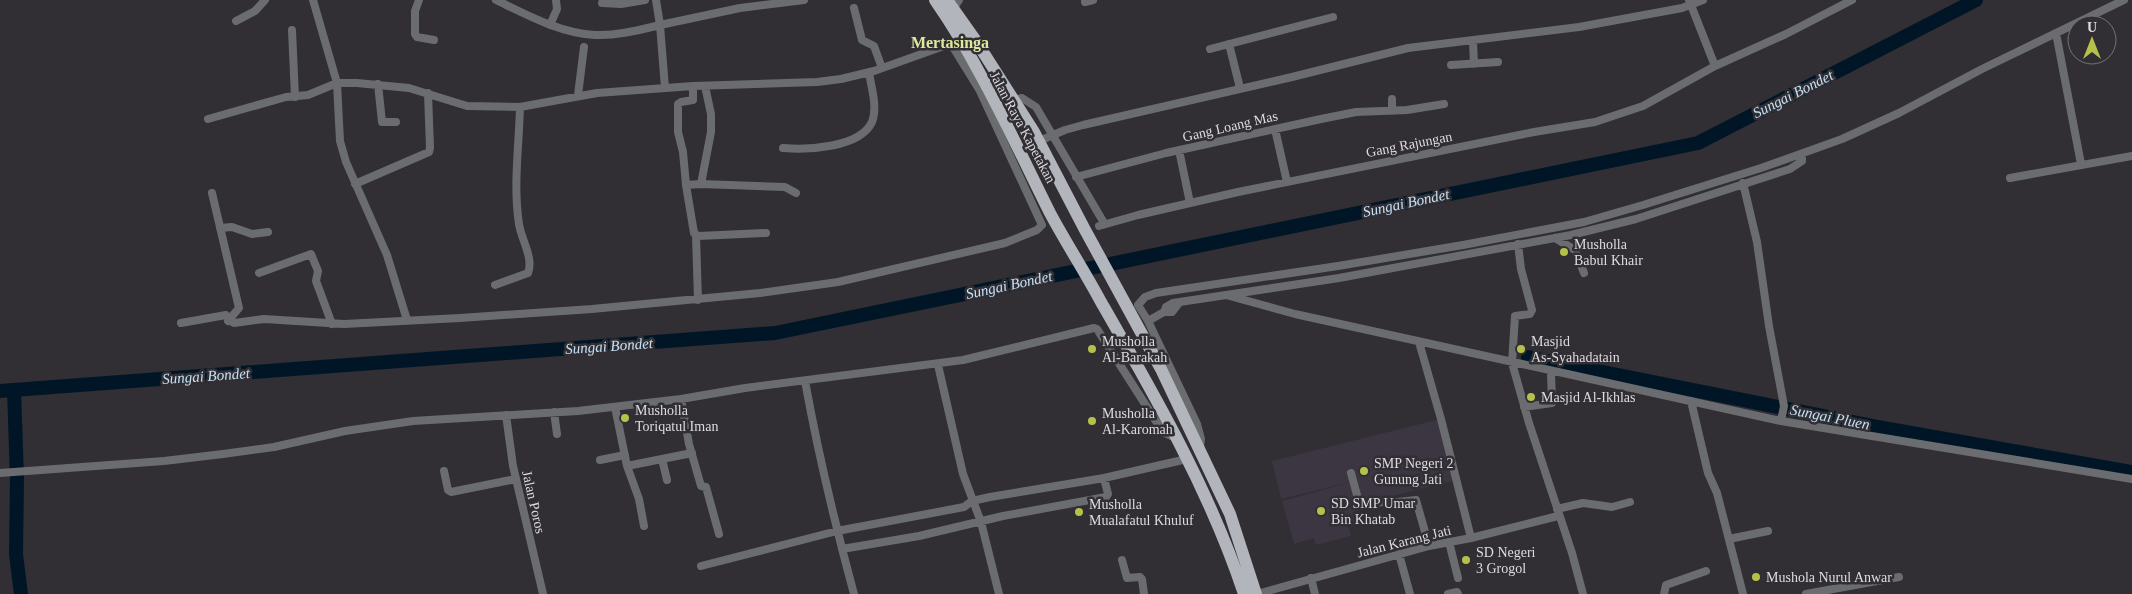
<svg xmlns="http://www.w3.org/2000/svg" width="2132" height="594" viewBox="0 0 2132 594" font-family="Georgia,serif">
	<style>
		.built { fill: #3b3641 }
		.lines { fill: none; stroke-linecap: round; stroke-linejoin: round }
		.river { stroke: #001626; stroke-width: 14 }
		.minor { stroke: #6b6c70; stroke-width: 8 }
		.trunk { stroke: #b2b5bc; stroke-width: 12 }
		.poi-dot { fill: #b6c149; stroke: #312e34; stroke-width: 2 }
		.labels { text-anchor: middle; stroke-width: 5; stroke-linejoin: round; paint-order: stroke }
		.street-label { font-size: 14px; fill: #dedce0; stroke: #312e34 }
		.poi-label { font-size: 14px; fill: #dedce0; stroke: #312e34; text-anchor: start }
		.water-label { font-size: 15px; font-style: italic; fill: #c4e2f7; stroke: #312e34 }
		.quarter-label { font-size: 16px; font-weight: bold; fill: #dfea9c; stroke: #312e34 }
	</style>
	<rect width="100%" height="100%" fill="#312e34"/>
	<!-- built -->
	<path class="built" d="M1440,419L1456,480L1357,505L1361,522L1348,525L1351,536L1316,545L1314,538L1294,544L1282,501L1351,482L1281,499L1272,461Z"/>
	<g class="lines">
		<!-- river -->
		<path class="river" d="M1528,357L1873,426L2132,472
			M14,390L17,478L16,554L21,594
			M0,391L775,333L1698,143L1976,0"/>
		<!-- minor -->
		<path class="minor" d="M313,0L337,83H357L409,88L467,106L520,107L597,93L693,86L817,82L841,79L874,71L955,42
			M419,0L415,11V34L417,37L434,40
			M496,0C527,15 560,33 595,35C617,36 639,30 660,25L665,88
			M656,0L660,25L740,8L804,0
			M1689,0L1715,66
			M1085,2L1093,0
			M602,3L621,4L645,0
			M854,8L862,40L874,46L882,68
			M951,12L959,0
			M236,21L255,11L265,0
			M550,25L557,9L556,0
			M292,30L295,97
			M2056,33L2081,164
			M1473,41L1474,64
			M1229,44L1240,88
			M1210,49L1333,17
			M1451,65L1498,62
			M378,84L382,122H396
			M693,86V100L681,102L678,104V132L683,152L686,185L694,233L698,236L766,233
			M578,95L584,47
			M1392,99V111
			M1014,100L1022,98L1036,107L1104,223
			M208,119L286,97L308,95L337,83L340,141L346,162L387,255L407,320
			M1275,129L1287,182
			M1039,141L1065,130L1083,125L1292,77L1408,48L1579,27L1682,8L1703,0
			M783,148C807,150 860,148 872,122C878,107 871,87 869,72
			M1179,150L1190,203
			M1076,177L1166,153L1321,119L1356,112L1407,110L1444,104
			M2010,178L2132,156
			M1743,183L1757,242L1769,326L1784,406L1781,421
			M355,184L429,152L430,148L428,93
			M701,184L711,132V114L705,86
			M686,185L701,184L785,187L796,193
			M212,193L239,308L228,321
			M1099,226L1138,215L1238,192L1534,132L1595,122L1643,106L1715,66L1786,34L1852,0
			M220,228L232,227L252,234L268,232
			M696,235L698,300
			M1555,238L1575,250L1584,273
			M1518,244L1521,269L1532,310L1530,314L1515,316L1512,363L1529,423L1572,553L1583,594
			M259,273L311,254L318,271L316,281L332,324
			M495,285L528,273C534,258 521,239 519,224C513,185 519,147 520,107
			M1226,295L1295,314L1781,421L2132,479
			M1164,312H1172L1179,303
			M1148,321L1164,312L1166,307L1173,303L1339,278L1571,235L1636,219L1790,169L1802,161V154
			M181,323L226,315L230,321L234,323L264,319L344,324L460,318L592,309L760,293L838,282L1005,243L1037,230L1042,225L980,91L951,44
			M1419,342L1441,419L1471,538
			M938,365L963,474L981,522L999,594
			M805,381C818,453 835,524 854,594
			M681,399L689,444L701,486L706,487L719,534
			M1691,401L1708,473L1717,493L1743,594
			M615,407L627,466L639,499L644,526
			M1524,407L1552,403L1551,372
			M554,412L557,434
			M506,415L513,466L543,594
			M1200,447L1201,439L1197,424L1148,321L1138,305L1145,297L1156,293L1338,266L1463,245L1584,222L1643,205L1761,168L1842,139L1899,113L1982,69L2124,0
			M662,459L667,480
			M600,460L625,455
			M627,466L692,453
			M444,471L448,490L451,492L516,479
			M0,473L164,461L223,454L274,447L345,431L413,421L578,411L681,399L745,388L963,360L1094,328L1097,329L1161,429L1165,433L1176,438
			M1351,473L1360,506L1381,502L1389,503L1416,500L1429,546
			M1557,509L1583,503L1612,507L1630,502
			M1729,539L1768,531
			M1449,542L1458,578
			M842,549L919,536L1003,516L1106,497L1108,494L1104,478
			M1399,554L1410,594
			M1122,560L1127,578L1140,577L1142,579L1144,594
			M701,566L837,531L964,507L972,501L990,497L1104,478L1187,459
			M1311,578L1315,594
			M1257,594L1429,546L1471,538L1558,516
			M1448,594L1457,592L1458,594
			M1664,594L1666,585L1706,571
			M1806,594L1899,577"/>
		<!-- trunk -->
		<path class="trunk" d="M935,0C981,66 1014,141 1050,213C1066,243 1085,272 1101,302C1155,396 1210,491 1244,594
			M947,0L976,41L1034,132L1084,228L1161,369L1230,514L1256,594"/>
	</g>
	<!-- markers -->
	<g class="poi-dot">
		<circle cx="1564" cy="252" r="5"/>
		<circle cx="1092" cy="349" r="5"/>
		<circle cx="1521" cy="349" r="5"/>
		<circle cx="1531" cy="397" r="5"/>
		<circle cx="625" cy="418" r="5"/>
		<circle cx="1092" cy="421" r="5"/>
		<circle cx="1364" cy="471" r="5"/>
		<circle cx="1321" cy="511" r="5"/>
		<circle cx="1079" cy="512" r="5"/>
		<circle cx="1466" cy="560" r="5"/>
		<circle cx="1756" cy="577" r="5"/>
	</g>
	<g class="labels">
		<!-- street labels -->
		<g class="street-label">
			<text transform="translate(1230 126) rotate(-13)" y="5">Gang Loang Mas</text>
			<text transform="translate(1023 127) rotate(62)" y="5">Jalan Raya Kapetakan</text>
			<text transform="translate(1409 144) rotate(-11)" y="5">Gang Rajungan</text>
			<text transform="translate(534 502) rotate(77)" y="5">Jalan Poros</text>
			<text transform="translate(1404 541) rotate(-14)" y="5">Jalan Karang Jati</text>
		</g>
		<!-- poi labels -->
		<g class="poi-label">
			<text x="1574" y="249">Musholla<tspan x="1574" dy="16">Babul Khair</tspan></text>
			<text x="1102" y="346">Musholla<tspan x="1102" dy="16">Al-Barakah</tspan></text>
			<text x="1531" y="346">Masjid<tspan x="1531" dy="16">As-Syahadatain</tspan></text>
			<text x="1541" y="402">Masjid Al-Ikhlas</text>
			<text x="635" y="415">Musholla<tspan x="635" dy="16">Toriqatul Iman</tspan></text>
			<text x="1102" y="418">Musholla<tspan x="1102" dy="16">Al-Karomah</tspan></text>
			<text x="1374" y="468">SMP Negeri 2<tspan x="1374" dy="16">Gunung Jati</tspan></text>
			<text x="1331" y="508">SD SMP Umar<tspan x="1331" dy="16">Bin Khatab</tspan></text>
			<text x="1089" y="509">Musholla<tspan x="1089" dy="16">Mualafatul Khuluf</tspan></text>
			<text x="1476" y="557">SD Negeri<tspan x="1476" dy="16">3 Grogol</tspan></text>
			<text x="1766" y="582">Mushola Nurul Anwar</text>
		</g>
		<!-- water labels -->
		<g class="water-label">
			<text transform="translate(1793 94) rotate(-27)" y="5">Sungai Bondet</text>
			<text transform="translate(1406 203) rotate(-12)" y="5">Sungai Bondet</text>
			<text transform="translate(1009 285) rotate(-12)" y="5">Sungai Bondet</text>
			<text transform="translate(609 346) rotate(-4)" y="5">Sungai Bondet</text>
			<text transform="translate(206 376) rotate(-4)" y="5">Sungai Bondet</text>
			<text transform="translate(1830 417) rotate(11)" y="5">Sungai Pluen</text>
		</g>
		<!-- quarter labels -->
		<g class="quarter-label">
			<text x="950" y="48">Mertasinga</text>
		</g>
	</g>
	<!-- north arrow -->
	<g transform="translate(2092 40)"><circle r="24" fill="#312e34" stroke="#767479"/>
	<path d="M0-4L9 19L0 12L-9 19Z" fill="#b6c149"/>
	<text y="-8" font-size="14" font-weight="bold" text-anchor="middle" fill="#dedce0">U</text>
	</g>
</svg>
